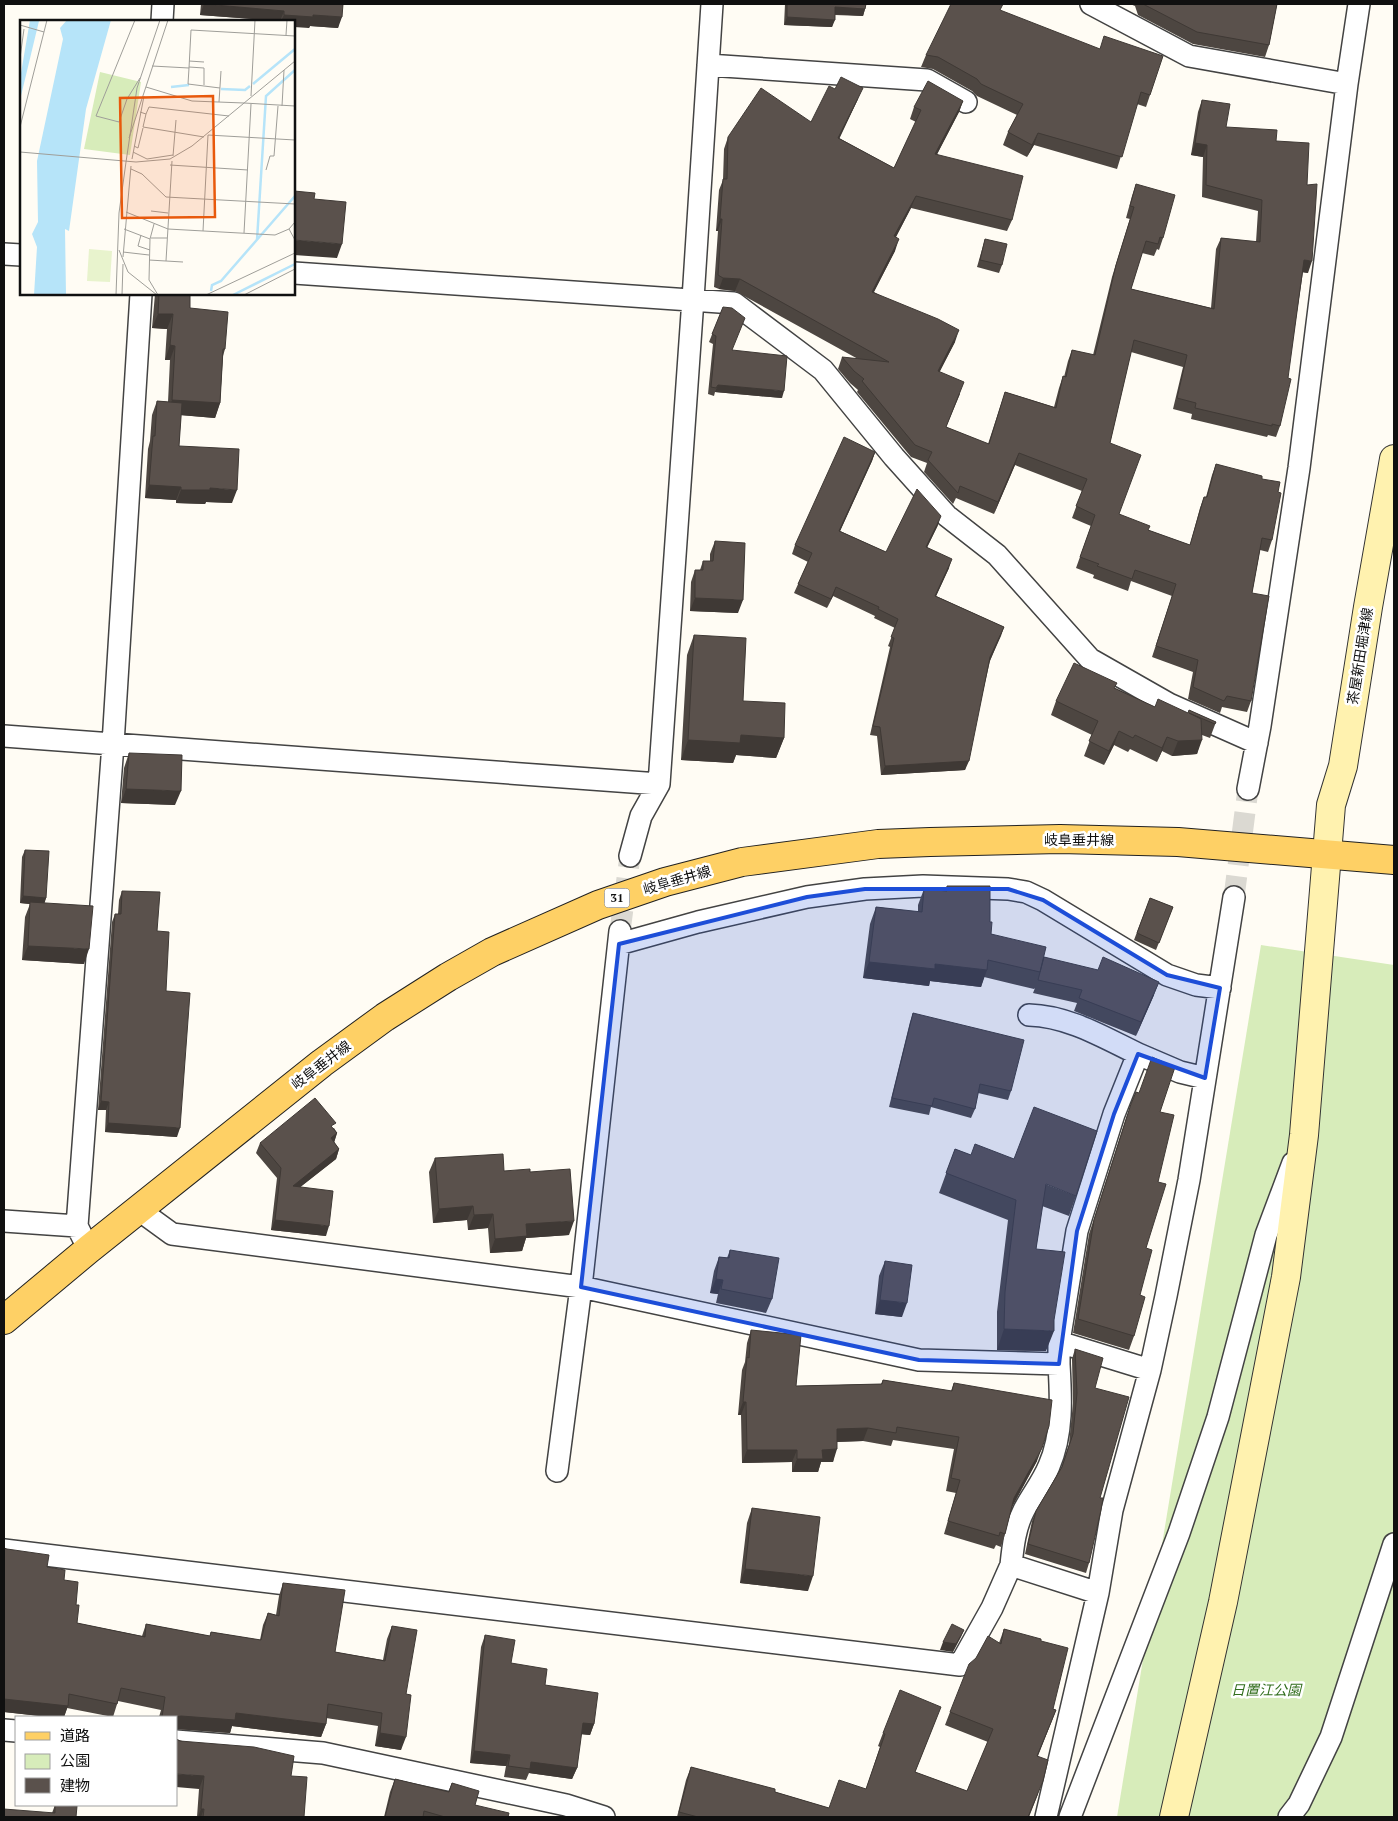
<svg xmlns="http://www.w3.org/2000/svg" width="1398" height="1821" viewBox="0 0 1398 1821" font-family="'PT Serif','Noto Sans JP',serif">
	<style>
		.green { fill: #d7ecba }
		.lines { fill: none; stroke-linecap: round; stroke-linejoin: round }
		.street-tunnel { stroke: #dbd9d2; stroke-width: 21; stroke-dasharray: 21 11; stroke-linecap: butt }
		.street-casing { stroke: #434343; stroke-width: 24 }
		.secondary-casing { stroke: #323232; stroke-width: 30 }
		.primary-casing { stroke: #212121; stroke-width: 30 }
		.street { stroke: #fff; stroke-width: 21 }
		.secondary { stroke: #fff2af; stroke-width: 28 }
		.primary { stroke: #fed065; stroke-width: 28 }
		.wall { fill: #4d4641 }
		.shaded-wall { fill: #3f3935 }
		.building { fill: #5a514c; stroke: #3f3935 }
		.marked { fill: #1d4ed8; fill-opacity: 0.2; stroke: #1d4ed8; stroke-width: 4; stroke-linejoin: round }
		.labels { text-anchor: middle; stroke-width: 5; stroke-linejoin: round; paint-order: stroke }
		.shield { fill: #fff; stroke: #585858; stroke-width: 1 }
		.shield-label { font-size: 12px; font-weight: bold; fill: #101010 }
		.street-label { font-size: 14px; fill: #101010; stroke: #fff }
		.park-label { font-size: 14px; font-style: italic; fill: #316d1c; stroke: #fff }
		.inset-river { fill: none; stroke: #b6e4f9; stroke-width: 2.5 }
		.inset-road { fill: none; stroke: #9f9e99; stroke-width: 1 }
		.view { fill: #e8590c; fill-opacity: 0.15; stroke: #e8590c; stroke-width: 2.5 }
		.inset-edge { fill: none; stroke: #101010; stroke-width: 2.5 }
	</style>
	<rect width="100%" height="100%" fill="#fffcf4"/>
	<!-- green -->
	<path class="green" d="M1261,945L1394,965V1817H1117Z"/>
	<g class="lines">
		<!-- street-tunnel -->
		<path class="street-tunnel" d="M1234,897L1248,789
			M620,931L630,856"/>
		<!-- street casing -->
		<g class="street-casing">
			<path id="street" d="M1091,4L1189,56L1347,84
				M162,21L163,4
				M708,65L927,80L966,102
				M4,254L21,255
				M294,273L734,303L823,370L894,457L947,516L997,555L1090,659L1169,704L1257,743
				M4,736L659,784
				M1248,789L1260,726L1299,468L1347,84L1359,4
				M630,856L641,816L659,784L693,299L712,4
				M619,944L698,922L807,897L865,889L923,886L1008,889L1026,892L1043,900L1167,975L1196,985L1220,988
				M1029,1015C1068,1016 1103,1037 1138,1054
				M139,1210L172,1234L581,1287L919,1360L1059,1364C1061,1398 1063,1434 1049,1466C1043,1481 1032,1495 1024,1510C1015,1527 1013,1546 1011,1565L1098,1593
				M4,1221L77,1226L83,1238
				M77,1226L113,744L141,294
				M1059,1342L1150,1370
				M1059,1364V1342L1077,1231L1114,1114L1138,1054L1180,1072L1205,1078
				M557,1471L581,1287L620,931
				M4,1550L960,1665L992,1608L1011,1565
				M4,1730L16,1731
				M176,1741L323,1753L566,1805L604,1817
				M1046,1817L1098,1593L1112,1510L1150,1370L1166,1296L1189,1180L1234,897
				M1070,1817L1179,1533L1218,1417L1266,1235L1293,1163
				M1289,1817L1299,1804L1331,1737L1394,1544"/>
		</g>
		<!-- secondary casing -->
		<g class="secondary-casing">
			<path id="secondary" d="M1174,1817L1223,1602L1286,1277L1304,1135L1331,805L1343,766L1368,607L1394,459"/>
		</g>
		<!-- primary casing -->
		<g class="primary-casing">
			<path id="primary" d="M4,1320L89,1249L322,1063L385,1017L448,977L492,952L598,905L665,882L742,862L878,844L930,842L1060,839L1178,842L1394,860"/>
		</g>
		<!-- street -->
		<use href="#street" class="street"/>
		<!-- secondary -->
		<use href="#secondary" class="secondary"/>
		<!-- primary -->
		<use href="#primary" class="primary"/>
	</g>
	<!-- wall -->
	<path class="wall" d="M201,4H343L338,28L310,26L309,28L294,21H278L200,15Z
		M785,4H866L865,9L863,16L835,15L832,27L784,25Z
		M1130,4H1277L1269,45L1265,57L1193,44L1138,15L1135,6Z
		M1001,11L1150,95L1146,107L1137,104L1117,169L1034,145L1027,157L1003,145L1008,132L1017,115L977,96L972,91L933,69L921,67L926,55Z
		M835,89L858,99L839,138L894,168L916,122L910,119L914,107L963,101L959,112L937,154L1012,220L1007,231L911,208L896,237L895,251L874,292L955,342L939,372L960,394L946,427L988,444L1005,392L1054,407L1059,388L1063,376L1064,377L1068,361L1072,350L1093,355L1112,277L1130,219L1126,218L1132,196L1136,184L1163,238L1159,250L1157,249L1154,256L1142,253L1131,289L1211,308L1216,249L1221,238L1256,242L1258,211L1202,197L1203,157L1191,155L1198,112L1202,100L1226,127L1276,141L1307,185L1308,273L1303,272L1280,426L1276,437L1268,435L1267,437L1191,419L1192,414L1173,409L1183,367L1131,352L1110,443L1119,514L1148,530L1190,545L1200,508L1204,497H1206L1212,475L1216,464L1262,479L1272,540L1268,552L1260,550L1252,593L1251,701L1247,712L1222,707L1220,713L1188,699L1193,672L1152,657L1172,596L1131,581L1128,591L1093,578L1094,575L1076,568L1091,526L1072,518L1082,491L1015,465L994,514L956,498L953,504L924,472L927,463L911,457L857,392L858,390L850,383L838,369L842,357L858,359L735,291L719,289L714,287L718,231H716L719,190L723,180L724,149L728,137L811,122Z
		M985,239L1002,265L999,273L977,267Z
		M155,294H190V308L225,349L223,356L220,403L215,418L181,415L179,446L232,503L206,502L205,504L176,503V500L145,498L148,449L150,441L152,415L157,401L168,402L170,360H165L167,329L152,328Z
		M723,307L732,350L782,398L715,392L714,396L708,394L713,344L709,342Z
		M875,452L872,461L840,531L886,552L938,525L927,547L949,568L936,596L1004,627L990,661L965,770L881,775L877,736L870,735L890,647L888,646L895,628L874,618L875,616L833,596L827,608L794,593L808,562L792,554L795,545Z
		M715,541L738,613L690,611L691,582L695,570H700L703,561H710V554Z
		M694,635L743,701L784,738L776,758L736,755L733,763L681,760L687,655Z
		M1115,688L1155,707L1188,713L1189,710L1216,722L1210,738L1202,735L1197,754L1172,756L1162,751L1157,762L1130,749L1128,752L1114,745L1104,765L1084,756L1092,735L1051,715L1056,701Z
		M129,753L175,805L121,803L124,768Z
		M25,850L46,898L44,903L84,964L22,960L25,917L30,904L20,903L22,857Z
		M947,886L990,922L991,934L1044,957L1154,995L1136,1036L1074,1011L1077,1003L1033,993L1035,988L1034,989L984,977L981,987L930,981L929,986L863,978L870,924L876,907L918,912V905L924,889L945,891Z
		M122,891L157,931L166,991L177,1137L105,1132L106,1110H98L112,922L115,914H118L119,900Z
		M1150,898L1173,907L1156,950L1134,940Z
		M913,1013L1011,1091L1008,1100L978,1093L975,1109L971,1118L931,1107L929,1115L889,1107L910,1022Z
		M1136,1092L1160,1112L1158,1182L1146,1248L1134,1336L1129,1350L1073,1333L1089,1234L1126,1118Z
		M334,1128L337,1133L334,1142L339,1149L336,1159L300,1187L326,1236L271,1230L277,1178L256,1153L260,1143Z
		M955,1149L1076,1196L1069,1216L1042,1206L1036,1249L1046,1351L997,1350V1312L1008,1220L939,1193Z
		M435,1158L504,1171L530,1172L569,1235L526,1238L522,1251L490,1253L488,1228L468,1230L467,1220L433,1223L429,1172Z
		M730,1250L772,1299L766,1313L716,1303L718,1294L710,1293L714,1271L719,1257L727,1258Z
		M885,1261L902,1317L875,1314L879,1276Z
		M751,1330L796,1386L881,1384L883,1380L951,1391L954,1383L1037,1461L1012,1506L1005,1534L1001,1547L996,1545L994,1549L944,1534L956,1493L946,1491L954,1449L893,1440L891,1446L863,1441L837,1442L833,1462H821L818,1472H792V1462L742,1463L741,1415H738L742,1370L745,1362L747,1343Z
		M1075,1349L1095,1388L1100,1498L1089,1563L1086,1573L1025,1554L1032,1521L1036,1511L1061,1468L1069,1444L1073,1403L1072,1359Z
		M752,1508L808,1591L740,1583L747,1523Z
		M4,1548L47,1567L64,1580L76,1605L77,1623L142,1636L146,1624L210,1636L211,1632L260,1640L263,1625L268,1613L276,1615L279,1596L283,1583L335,1652L383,1660L387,1639L392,1626L406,1694L401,1750L375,1746L378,1726L326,1718V1724L321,1737L232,1726L230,1733L176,1729V1717H159L161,1710L118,1701L113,1717L67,1708L64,1717H49L4,1712Z
		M1004,1629L1041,1641L1053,1709L1056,1710L1038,1756V1794L1029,1817H677L686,1780L691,1767L829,1808L866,1789L880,1747L878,1746L883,1733L936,1719L915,1772L967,1791L988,1742L945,1725L950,1712L999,1643Z
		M485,1635L511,1663L545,1685L594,1724L590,1735L581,1734L577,1768L572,1779L529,1773L526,1780L504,1777L506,1766L470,1763L481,1647Z
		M176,1739L291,1776L304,1817H197L199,1789Z
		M395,1779L448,1792L452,1783L475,1805L508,1817H384L390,1792Z
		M55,1805L76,1817L52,1813Z"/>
	<!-- shaded-wall -->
	<path class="shaded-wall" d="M204,4L284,11L280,21L200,15Z
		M835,7L865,9L863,16L833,14Z
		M284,15H313L342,17L338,28L310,26L309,28L294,27V21H281Z
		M787,17L835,20L832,27L784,25Z
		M863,88L858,99L834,150L838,138Z
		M963,101L959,112L931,166L935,154Z
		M1038,133L1034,145L1027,157L1032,145Z
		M1195,143L1207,145L1203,157L1191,155Z
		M916,196L911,208L890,248L894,236Z
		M720,219H722L718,231H716Z
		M899,239L895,251L868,303L872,292Z
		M294,240L342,244L337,258L294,255Z
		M1304,260L1312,261L1308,273L1300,272Z
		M723,278L740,279L735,291L719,289Z
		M158,314H173L167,329L152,328Z
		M959,330L955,342L934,383L938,371Z
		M170,345L175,346L170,360H165Z
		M718,385L784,391L782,398L715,392Z
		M172,400L220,403L215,418L167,414Z
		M875,452L872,461L836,540L839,531Z
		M1019,453L1015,465L994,514L998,502Z
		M149,485L181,487L176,500L145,498Z
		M210,488L237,490L232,503L206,502L205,504L176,503L181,490Z
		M941,516L938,525L923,556L926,547Z
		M952,559L949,568L932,605L935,596Z
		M836,587L833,596L827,608L831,599Z
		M695,598L743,600L738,613L690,611Z
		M1004,627L1001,636L987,667L990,657Z
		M1119,731L1114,745L1104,765L1109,751Z
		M741,735L784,738L776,758L736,755L733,763L681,760L688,740Z
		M1167,737L1162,751L1157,762L1162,748Z
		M1202,740L1197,754L1172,756L1178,741Z
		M969,761L965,770L881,775L885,766Z
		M126,789L181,791L175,805L121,803Z
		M23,896L46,898L44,905L30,902V904L20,903Z
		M28,946L89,949L84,964L22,960Z
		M869,962L935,964L987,970L981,987L930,981L929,986L863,978Z
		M1159,982L1154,995L1136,1036L1141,1022Z
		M101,1101L109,1102L106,1110H98Z
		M108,1123L180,1128L177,1137L105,1132Z
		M337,1133L334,1143L331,1138Z
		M339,1149L336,1159L289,1196L293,1186Z
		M473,1206L467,1220L433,1223L439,1209Z
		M493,1214L488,1228L468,1230L474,1215Z
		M275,1220L329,1226L326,1236L271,1230Z
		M574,1221L569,1235L526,1238L522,1251L490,1253L495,1239L526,1224Z
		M716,1279L723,1280L718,1294L710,1293Z
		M880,1300L907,1303L902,1317L875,1314Z
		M1004,1329L1054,1331L1046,1351L997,1350Z
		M743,1402H746L741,1415H738Z
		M868,1428L863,1441L833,1442L837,1429Z
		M1042,1448L1037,1461L1010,1511L1014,1498Z
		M837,1449L833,1462H821L818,1472H792L797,1459L822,1450Z
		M747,1450H797L792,1462L742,1463Z
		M745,1569L813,1576L808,1591L740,1583Z
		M964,1630L961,1637L953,1652L940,1650L943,1642Z
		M4,1699L68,1706L64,1717H49L4,1712Z
		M1056,1710L1051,1723L1032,1769L1037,1756Z
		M236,1713L326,1724L321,1737L232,1726L230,1733L176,1729V1717H175L181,1716Z
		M583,1723L594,1724L590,1735L579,1734Z
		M380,1733L406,1737L401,1750L375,1746Z
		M474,1751L510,1755L506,1766L470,1763Z
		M531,1762L577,1768L572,1779L529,1773L530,1769Z
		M176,1774L204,1776L199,1789L176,1787Z
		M201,1809H204L201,1817H198Z"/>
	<!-- building -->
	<path class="building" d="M204,4H343L342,17L313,15V17L284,15V11Z
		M787,4H866L865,9L835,7V20L787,17Z
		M951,4H1003L1000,10L1100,49L1104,36L1163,56L1150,95L1141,92L1122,157L1038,133L1032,145L1008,132L1023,104L981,84L977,79L938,57L926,55Z
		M1143,4H1277L1269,45L1197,32Z
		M841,77L863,88L838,138L894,168L921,110L914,107L928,81L963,101L935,154L1023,176L1012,220L916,196L894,236L899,239L872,292L938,319L959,330L938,371L964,382L946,427L989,444L1005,392L1056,408L1063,376L1066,377L1072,350L1095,355L1116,265L1134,207L1130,206L1136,184L1175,195L1163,238L1160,237L1158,244L1146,241L1131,289L1214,309L1221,238L1260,242L1262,200L1206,185L1207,145L1195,143L1202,100L1230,104L1226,127L1277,130L1276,141L1309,143L1307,185L1317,184L1312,261L1304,260L1288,378L1291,379L1280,426L1272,424V426L1195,408L1196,403L1177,398L1187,355L1134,340L1110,443L1141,455L1119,514L1150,526L1148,530L1190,545L1204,497H1207L1216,464L1262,476V479L1280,482L1278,492L1281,493L1272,540L1262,538L1252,593L1269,596L1251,701L1227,696L1224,701L1193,687L1198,660L1156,646L1176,584L1135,570L1132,579L1097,566L1099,564L1080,557L1095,515L1076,506L1087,479L1019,453L998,502L960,486L958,493L928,460L932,452L915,445L862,381L864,379L854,371L842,357L889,362L740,279L723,278L718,275L722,219H720L723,179H727L728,137L761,88L811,122L829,86L835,89Z
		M294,191L315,193L314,199L346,202L342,244L294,240Z
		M985,239L1007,244L1002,265L980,260Z
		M159,294H190V308L228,312L225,349H223L220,403L172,400L175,346L170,345L173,314H158Z
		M723,307L732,308L745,318L732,350L787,356L784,391L718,385L716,388L711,387L716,336L712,334Z
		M157,401L182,403L179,446L239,449L237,490L210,488V490H181V487L149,485L153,436H155Z
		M844,437L875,452L839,531L886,552L917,489L941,516L926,547L952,559L935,596L1004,627L990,657L969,761L885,766L880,727L873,726L894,638L891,637L898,619L878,609L879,607L836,587L831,599L798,584L812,553L795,545Z
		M715,541L745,543L743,600L695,598V570H703V561H713Z
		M694,635L746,638L743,701L785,703L784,738L741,735L740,743L688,740Z
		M1074,663L1117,683L1114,688L1155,707L1158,699L1188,713L1189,710L1216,722L1215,724L1189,713L1201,719L1202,740L1178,741L1167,737L1162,748L1135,735L1133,738L1119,731L1109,751L1089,741L1098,721L1056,701Z
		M129,753L182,755L181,791L126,789Z
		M25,850L49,851L46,898L23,896Z
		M947,886H990V922H992L991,934L1046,947L1040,972L988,960L987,970L935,964V969L869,962L876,907L922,912L924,889L947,891Z
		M122,891L160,892L157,931L169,932L166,991L190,993L180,1128L108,1123L109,1102L101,1101L115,914H121Z
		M1150,898L1173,907L1159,943L1137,933Z
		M30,902L93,906L89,949L28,946Z
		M1044,957L1098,970L1103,957L1159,982L1141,1022L1079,998L1082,990L1038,980Z
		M913,1013L1024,1040L1011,1091L980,1084L975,1109L934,1098L932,1106L892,1098Z
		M1152,1057L1175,1067L1160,1112L1174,1115L1158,1182L1166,1184L1146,1248L1152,1250L1140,1295L1145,1297L1134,1336L1078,1319L1094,1220L1131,1104L1136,1092L1139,1093Z
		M315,1098L336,1123L331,1126L337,1133L331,1138L339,1149L293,1186L333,1191L329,1226L275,1220L281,1168L260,1143Z
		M1034,1107L1097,1131L1076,1196L1046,1184L1036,1249L1065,1252L1054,1320V1331L1004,1329L1005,1292L1016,1200L946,1173L955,1149L971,1155L975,1144L1014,1159Z
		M503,1154L504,1171L530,1169V1172L570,1169L574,1221L526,1224L527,1236L495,1239L493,1214L474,1215L473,1206L439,1209L435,1158Z
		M730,1250L779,1258L772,1299L721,1289L723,1280L716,1279L719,1257L729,1258Z
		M885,1261L912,1265L907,1303L880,1300Z
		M751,1330L801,1335L796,1386L882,1384L883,1380L952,1391L954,1383L1052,1400L1049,1426L1042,1448L1014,1498L1005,1534L1000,1532L999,1536L948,1521L960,1480L951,1478L959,1437L897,1427L896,1433L868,1428L837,1429V1449L822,1450L823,1459H797V1450H747L746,1402H743L747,1357L749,1358Z
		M1075,1349L1103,1358L1095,1388L1129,1397L1100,1498H1103L1101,1510L1089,1563L1028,1544L1036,1511L1062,1467L1073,1434L1077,1393Z
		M752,1508L820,1517L813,1576L745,1569Z
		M4,1548L7,1549L49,1555L47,1567L65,1570L64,1580L78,1582L76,1605H79L77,1623L145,1637L146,1624L210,1636L211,1632L261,1640L268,1613L279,1616L283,1583L345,1590L335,1652L385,1661L392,1626L417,1630L406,1694L411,1695L406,1737L380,1733L382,1713L328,1704L326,1724L236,1713L235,1720L181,1716L175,1717H162L165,1697L121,1688L117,1704L69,1694L68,1706L4,1699Z
		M952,1624L964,1630L956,1644L943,1642Z
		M1004,1629L1041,1639V1641L1068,1648L1053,1709L1056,1710L1037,1756L1048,1760L1043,1781L1028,1817H698L679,1812L691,1767L775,1789V1792L829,1808L839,1780L866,1789L885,1734L883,1733L900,1690L941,1707L915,1772L967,1791L993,1729L950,1712L969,1664L976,1658L988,1636L1001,1644Z
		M485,1635L515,1640L511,1663L547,1669L545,1685L598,1693L594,1724L583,1723L577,1768L531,1762L530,1769L508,1766L510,1755L474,1751Z
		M176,1739L180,1741L254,1747L294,1756L291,1776L307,1777L304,1817H203L204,1809H201L204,1776L176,1774Z
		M395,1779L449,1792L452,1783L479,1791L475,1805L509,1813L508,1817H445L424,1811L423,1817H385Z
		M55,1805L77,1806L76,1817H4V1809L55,1813Z"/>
	<!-- marked area -->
	<path class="marked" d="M865,889H1008L1043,900L1167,975L1220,988L1205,1078L1138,1054L1114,1114L1077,1231L1059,1364L919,1360L581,1287L619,944L807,897Z"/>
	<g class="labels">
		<!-- shield labels -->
		<rect class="shield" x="604.5" y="888.5" width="25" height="19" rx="4"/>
		<g class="shield-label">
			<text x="617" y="902">31</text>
		</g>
		<!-- street labels -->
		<g class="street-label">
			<text transform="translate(1360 656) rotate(-81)" y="5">茶屋新田堀津線</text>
			<text x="1079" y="845">岐阜垂井線</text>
			<text transform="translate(677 880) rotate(-16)" y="5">岐阜垂井線</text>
			<text transform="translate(321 1065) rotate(-37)" y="5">岐阜垂井線</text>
		</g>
		<!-- park labels -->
		<g class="park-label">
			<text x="1266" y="1695">日置江公園</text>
		</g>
	</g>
	<!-- overview -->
	<g transform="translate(20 20)">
		<rect width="275" height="275" fill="#fffcf4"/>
		<path d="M80,52L121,62L110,135L64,129Z" fill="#d7ecba"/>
		<path d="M69,229L92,231L90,262L67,261Z" fill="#e8f3cd"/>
		<path d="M10,0H24L19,1L0,80V59ZM47,0H91L66,89L49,211L45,209L46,275H14L17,227L12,214L18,202L17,141L43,19L40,8Z" fill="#b6e4f9"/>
		<path class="inset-river" d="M233,64L275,29M151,67L169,65M201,69L225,70L230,66M237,220L246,76L275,50M191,271L192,265L201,261L275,176M213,275L275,244"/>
		<path class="inset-road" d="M115,0L76,96L99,102L107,79L120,58M0,5L24,12M266,15L267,0M0,38L4,9M169,41L184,42M132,46L169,48L171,10L275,16M169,47L184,48V65M169,48L168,64L200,68M126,67L172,81L224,83M231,76L235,0M199,82L201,51M224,83L275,86M262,86L264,50M120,92L126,94L123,107L184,117M126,94L129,87L209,96M0,107L27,0M188,115L275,120M109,118L148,0M114,126L118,128L123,108M0,132L116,142L150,139L172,126L275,41M113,132L127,139L153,135M153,136L156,100M112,139L124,76M106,142L117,68L140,0M150,145L228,150M111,149L122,154L146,177L275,184M246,150L250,136H254L258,86M131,191L148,193M106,192L148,209L255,215L269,209M275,202L269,209L275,220M134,204L130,219L129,260L138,275M104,209L130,219M183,211L188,115M224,213L231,84M121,215L118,226L130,230M131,218H147M99,230L108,252L137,275M103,232L129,235M103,237L111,146M129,240L163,242M146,241L152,141M96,275L99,193L106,142M102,275L103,244M186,275L275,233M224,275L275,249"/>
		<path class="view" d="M193,76L195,197L102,198L100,78Z"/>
		<rect width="275" height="275" class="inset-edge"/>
	</g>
	<!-- border -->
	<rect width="1398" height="1821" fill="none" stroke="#101010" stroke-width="10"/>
	<!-- legend -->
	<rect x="15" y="1716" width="162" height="90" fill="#ffffff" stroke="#9f9f9f"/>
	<rect x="25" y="1732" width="25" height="8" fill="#fed065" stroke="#9f9f9f"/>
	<text x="60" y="1741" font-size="15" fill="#101010">道路</text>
	<rect x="25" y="1754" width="25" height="15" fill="#d7ecba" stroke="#9f9f9f"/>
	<text x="60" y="1766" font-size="15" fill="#101010">公園</text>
	<rect x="25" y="1778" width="25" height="15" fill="#5a514c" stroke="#9f9f9f"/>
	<text x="60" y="1791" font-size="15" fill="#101010">建物</text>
</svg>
